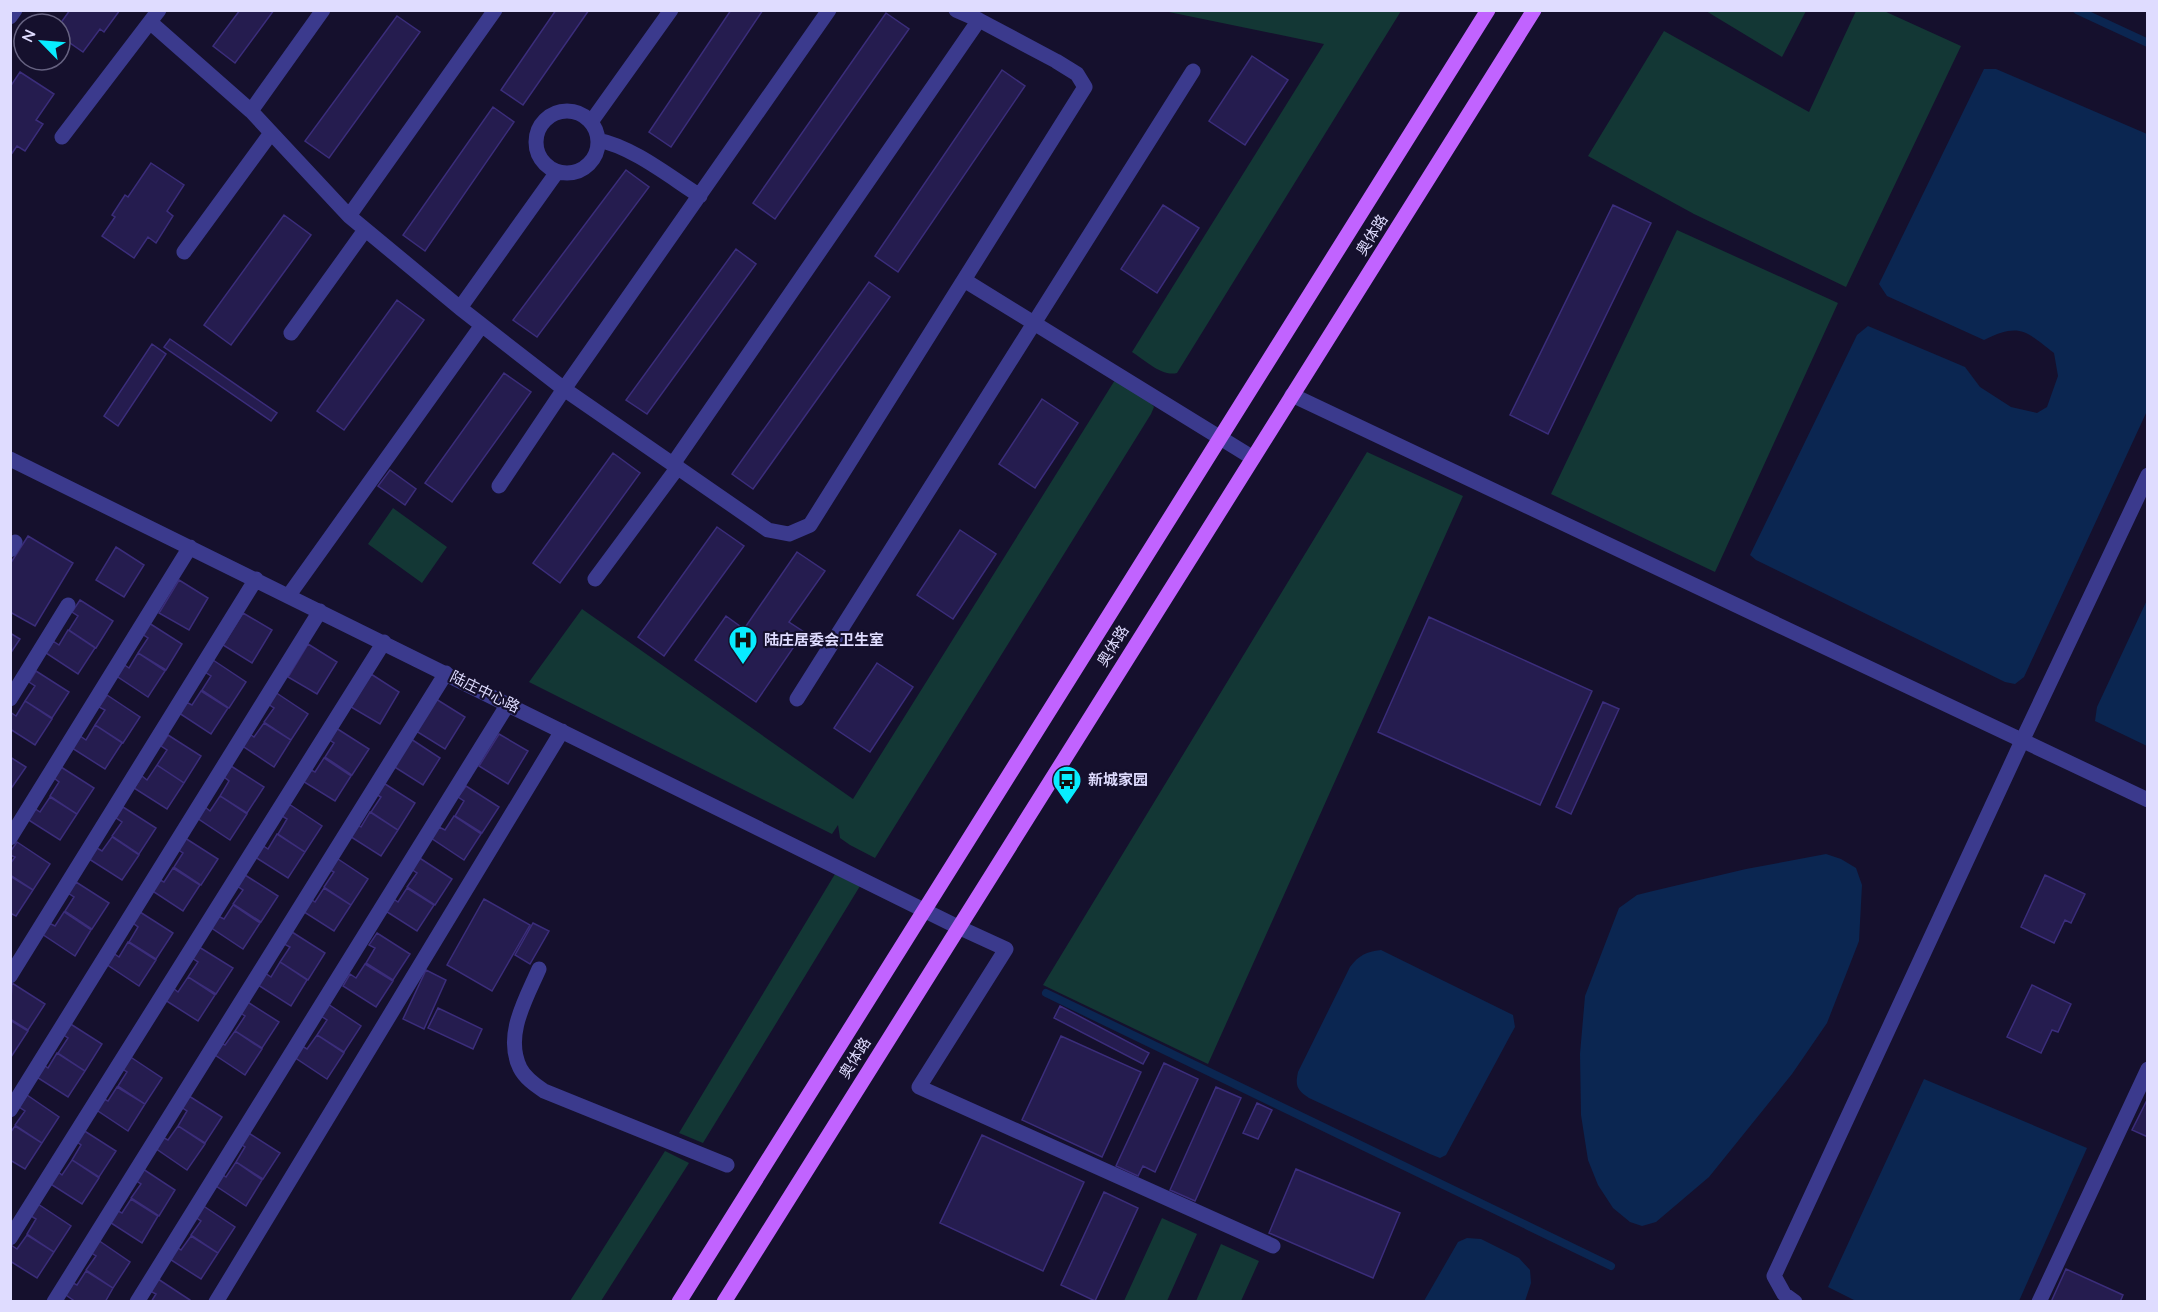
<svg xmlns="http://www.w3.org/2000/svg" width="2158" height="1312" viewBox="0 0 2158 1312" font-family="Quicksand,'Noto Sans SC',sans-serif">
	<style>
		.green { fill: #133735 }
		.water { fill: #0b2651 }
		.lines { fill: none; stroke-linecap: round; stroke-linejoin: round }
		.stream { stroke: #0b2651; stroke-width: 8 }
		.building { fill: #251c4f; stroke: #3b2d7b; stroke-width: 1.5 }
		.minor { stroke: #3b3a8d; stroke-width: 15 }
		.major { stroke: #c163ff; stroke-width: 15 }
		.labels { text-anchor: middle; stroke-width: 4.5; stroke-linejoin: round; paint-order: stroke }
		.street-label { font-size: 15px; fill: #dfdcff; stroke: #15102d }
		.poi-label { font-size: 15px; font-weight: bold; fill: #dfdcff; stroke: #15102d; text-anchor: start }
	</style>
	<rect width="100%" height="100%" fill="#15102d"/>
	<!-- green -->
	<path class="green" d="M1164,11H1401L1177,373C1162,377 1145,360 1132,352L1324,44Z
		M1706,11H1806L1782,57Z
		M1856,11H1884L1961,46L1846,287L1694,214L1588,156L1664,31L1809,112Z
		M1677,230L1838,303L1715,572L1551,494Z
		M1115,380L1150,402L1154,407L1151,414L875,858L850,845L840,838L838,825L832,834L529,682L582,609L853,799Z
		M1367,452L1463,496L1208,1064L1043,985Z
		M393,508L447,547L422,583L368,544Z
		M835,874L860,886L703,1143L679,1133Z
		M665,1151L689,1163L601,1301H570Z
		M1162,1218L1197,1234L1167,1301H1124Z
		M1221,1244L1259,1261L1241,1301H1196Z"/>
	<!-- water -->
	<path class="water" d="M1984,69H1996L2147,134V411L2024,677L2015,684L2005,682L1756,560L1750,555L1857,335L1868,326L1965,367L1980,387L2011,407L2037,413L2047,407L2058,376L2054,353C2025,330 2019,323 1984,340L1887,296L1879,284Z
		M2147,600V746L2095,721L2097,707Z
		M1826,854L1841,859L1856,868L1862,885L1859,941L1827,1023L1792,1074L1709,1177L1656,1222L1642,1226L1630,1222L1613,1208L1598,1185L1588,1160L1581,1115L1580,1054L1585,996L1619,908L1637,895L1653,891L1746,869Z
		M1381,950L1513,1015L1515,1027L1510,1036L1446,1155L1440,1158L1430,1154L1309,1098C1297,1090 1295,1086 1298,1072L1350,967C1359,955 1366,952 1381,950Z
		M1924,1079L2087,1148L2019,1301H1856L1828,1287Z
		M1467,1238L1481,1239L1519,1258L1530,1270L1531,1283L1525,1301H1424L1458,1242Z"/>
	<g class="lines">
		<!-- stream -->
		<path class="stream" d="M2077,10L2148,43
			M1046,993L1611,1266"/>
	</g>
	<!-- building -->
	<path class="building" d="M70,10H120L104,32L100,29L83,52L60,36V24Z
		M240,10H274L235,63L213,46Z
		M556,10H589L523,105L501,90Z
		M731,10H763L671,147L649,132Z
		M886,13L909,29L775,219L753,203Z
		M397,16L420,32L329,158L305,141Z
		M1252,56L1288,80L1245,145L1209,121Z
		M1002,70L1025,86L898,272L875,256Z
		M20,72L54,94L36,120L43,124L25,151L17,146L10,156V87Z
		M493,107L514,122L425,251L403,235Z
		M151,163L184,185L167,211L173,216L156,243L148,237L134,258L102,236L115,217L112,215L125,195L128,197Z
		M626,170L649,187L537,337L513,320Z
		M1163,205L1199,228L1157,293L1121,269Z
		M1613,205L1651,223L1548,434L1510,415Z
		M284,215L311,235L231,345L204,325Z
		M736,249L756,264L647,414L626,400Z
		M869,282L890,297L753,489L732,474Z
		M397,300L424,320L344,430L317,411Z
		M170,339L277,413L271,421L164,347Z
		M152,344L166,354L118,426L104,416Z
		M504,373L531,392L452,502L425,483Z
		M1042,399L1078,423L1035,488L999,464Z
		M613,453L640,473L560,583L533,563Z
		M390,470L416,489L405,505L378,486Z
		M717,527L744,546L664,656L638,637Z
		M960,530L996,554L953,619L917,595Z
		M28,536L73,563L35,626L10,612V564Z
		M116,547L144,565L124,597L96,580Z
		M797,552L825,571L789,622L804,632L756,702L695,660L726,616L744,629Z
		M179,580L208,598L189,630L159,613Z
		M80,600L113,621L96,648L69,630L78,616L72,612Z
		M243,613L272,630L252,663L223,645Z
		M1429,617L1592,691L1540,805L1378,732Z
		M149,623L182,644L166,670L138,653L148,638L142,634Z
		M68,630L95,648L78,674L46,653L53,641L59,645Z
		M10,633L20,639L10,654Z
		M308,644L337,662L317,694L288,677Z
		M138,653L165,671L148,697L115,675L123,664L129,668Z
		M213,660L246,682L229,708L202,690L211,676L205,672Z
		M877,663L913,687L870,752L834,728Z
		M36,671L69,692L52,718L25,701L35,686L29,682Z
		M371,674L399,692L380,724L351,707Z
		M201,691L228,708L211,734L179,713L186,702L192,705Z
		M275,692L308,714L291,740L264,722L274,708L268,704Z
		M107,695L140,717L123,743L95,725L105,710L99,707Z
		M436,699L465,717L445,749L416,731Z
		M25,701L52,719L35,745L10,729V712L16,716Z
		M1603,702L1619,709L1571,814L1556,807Z
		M264,723L291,740L274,767L241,745L248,733L254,737Z
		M95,725L122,743L105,769L72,748L80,736L86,740Z
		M336,728L369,749L352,775L325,757L334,743L328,739Z
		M499,734L528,751L508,784L479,766Z
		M168,735L201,756L184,783L157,765L167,750L161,746Z
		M411,739L440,758L423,785L393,766Z
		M10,757L26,767L10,790Z
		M324,758L351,776L335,801L301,780L309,769L315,772Z
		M157,765L184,783L167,809L134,788L142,776L147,780Z
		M231,766L264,787L247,813L220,796L229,781L224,777Z
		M61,767L94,788L77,814L50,796L59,782L54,778Z
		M382,782L415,803L398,830L371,812L381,797L374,793Z
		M466,786L499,807L482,833L455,816L464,801L458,797Z
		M220,796L247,814L230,840L197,818L205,807L210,811Z
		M50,797L77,814L60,840L27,819L34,808L40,812Z
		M289,804L322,826L305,852L278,834L287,819L282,816Z
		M123,807L156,828L139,854L112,836L122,822L116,818Z
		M370,812L398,830L381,856L348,835L355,823L361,827Z
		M454,816L481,834L464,860L431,838L439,827L445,830Z
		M277,834L305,852L288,878L255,857L262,845L268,849Z
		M112,837L139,855L122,880L89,859L97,848L102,851Z
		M185,838L218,859L201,885L174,867L183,853L177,849Z
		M17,842L50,864L33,890L10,875V864L15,857L10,855V852Z
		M335,857L368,879L351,905L324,887L334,872L328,869Z
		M418,857L452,879L435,905L407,887L417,873L411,869Z
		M173,868L200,885L183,911L151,890L158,879L164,882Z
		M245,875L278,896L261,922L233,904L243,890L237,886Z
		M2045,875L2085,894L2071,923L2065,920L2054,943L2021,927Z
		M10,876L33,890L16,916L10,913Z
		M76,882L109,903L92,929L65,911L74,897L68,893Z
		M324,888L351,905L334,931L301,910L309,898L315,902Z
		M407,888L434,905L417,931L384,910L392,898L398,902Z
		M484,899L530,925L492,991L447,965Z
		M233,905L260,923L243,949L210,927L218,916L224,919Z
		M64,912L91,930L75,956L42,934L49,923L55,926Z
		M140,912L173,933L156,959L129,942L138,927L133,923Z
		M533,923L549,931L530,964L515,955Z
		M292,932L325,953L308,980L280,962L290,947L284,944Z
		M377,933L410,954L393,980L366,963L375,948L369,945Z
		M128,942L156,960L139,986L106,964L113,953L119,957Z
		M199,947L233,968L216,994L188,977L198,962L192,958Z
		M280,962L307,980L291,1006L258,985L265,973L271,977Z
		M365,964L393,981L376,1007L343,986L350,974L356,978Z
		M426,970L446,980L424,1029L403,1019Z
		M188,977L215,995L198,1021L165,1000L173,988L178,992Z
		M12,983L45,1004L28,1030L10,1019Z
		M2032,985L2071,1004L2058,1032L2052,1030L2041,1053L2007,1037Z
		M246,1001L279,1022L262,1048L235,1031L245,1016L239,1012Z
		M328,1004L361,1026L344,1052L317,1035L327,1020L321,1016Z
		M1060,1006L1149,1053L1143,1064L1054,1018Z
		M438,1008L482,1029L473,1049L428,1028Z
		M10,1020L28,1031L11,1057H10Z
		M69,1023L102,1044L85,1071L58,1053L68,1038L62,1034Z
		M235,1031L262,1049L245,1075L212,1053L219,1042L225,1045Z
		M317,1035L344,1053L327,1079L294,1057L302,1046L307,1049Z
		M1061,1036L1141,1072L1102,1157L1022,1120Z
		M57,1053L85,1071L68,1097L35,1076L42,1064L48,1068Z
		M129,1056L162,1078L145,1104L118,1086L127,1072L121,1068Z
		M1164,1063L1198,1079L1155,1172L1143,1166L1138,1176L1116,1166Z
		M117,1087L145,1104L128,1131L95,1109L102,1098L108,1101Z
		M1216,1087L1241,1098L1195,1201L1170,1190Z
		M27,1095L59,1117L42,1143L15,1125L25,1111L19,1107Z
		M189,1096L222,1117L205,1143L178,1126L187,1111L181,1107Z
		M2148,1098V1137L2132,1130Z
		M1257,1103L1272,1110L1258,1139L1243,1133Z
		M15,1126L42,1143L25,1169L10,1160V1133Z
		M178,1126L205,1144L187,1170L155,1148L162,1137L168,1140Z
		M83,1130L116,1151L99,1177L72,1160L81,1145L76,1141Z
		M247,1132L280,1153L263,1179L236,1162L245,1147L239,1143Z
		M982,1135L1084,1182L1043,1271L940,1223Z
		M72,1160L99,1178L82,1204L49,1183L57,1171L62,1175Z
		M236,1162L262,1180L246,1206L213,1184L220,1173L226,1177Z
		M143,1169L175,1190L159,1216L131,1198L141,1184L135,1180Z
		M1296,1169L1400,1213L1373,1278L1269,1233Z
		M1104,1192L1138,1208L1095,1301L1061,1285Z
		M131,1199L158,1216L142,1243L108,1221L116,1210L122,1213Z
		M38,1204L71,1226L54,1252L27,1234L36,1219L31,1216Z
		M202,1205L235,1227L218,1253L191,1235L201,1221L195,1217Z
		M27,1235L54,1252L37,1278L10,1261V1247L11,1245L17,1249Z
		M191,1236L218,1253L201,1279L168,1258L175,1246L181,1250Z
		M98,1240L130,1262L113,1288L86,1270L96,1256L90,1252Z
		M2066,1269L2123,1295L2120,1302H2051Z
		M86,1271L113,1288L105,1302H76L63,1293L71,1282L77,1285Z
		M158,1279L190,1300V1302H151L156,1294L150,1291Z"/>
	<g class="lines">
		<!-- minor -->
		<path class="minor" d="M10,17L15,10
			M150,22L251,111L349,216L460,308L564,389L768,530L789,534L810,525L1085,87L1077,74L1056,61L979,20L956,10
			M536 142a31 31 0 1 1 62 0a31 31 0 1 1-62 0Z
			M251,111L323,10
			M591,122L671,10
			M62,137L159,10
			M598,140C633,147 670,177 700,196
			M349,216L495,10
			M184,252L271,133
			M964,280L1253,458
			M460,308L557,172
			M291,333L365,230
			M1292,395L2148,800
			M10,459L958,927L1006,949L919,1087L1273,1246
			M673,464L979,20
			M499,486L564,389L829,10
			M10,550L15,542
			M595,579L678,467
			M289,595L482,325
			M10,699L68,605
			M797,699L1193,71
			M10,838L190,547
			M539,969C526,999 504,1035 520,1068C525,1078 535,1085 544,1091L727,1165
			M10,976L256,579
			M10,1110L320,611
			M10,1238L384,642
			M54,1302L446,673
			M137,1302L508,704
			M216,1302L562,731
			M1795,1302L1784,1294L1774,1276L2022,741L2148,475
			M2039,1302L2148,1069"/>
		<!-- major -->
		<path class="major" d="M679,1302L1488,10
			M724,1302L1534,10"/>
	</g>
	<!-- icons -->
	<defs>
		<g id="hospital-pin" transform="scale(1.5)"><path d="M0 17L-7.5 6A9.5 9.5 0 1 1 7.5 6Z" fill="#08ecff" stroke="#15102d"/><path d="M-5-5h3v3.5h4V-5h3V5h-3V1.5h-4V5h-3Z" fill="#111"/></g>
		<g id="bus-pin" transform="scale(1.5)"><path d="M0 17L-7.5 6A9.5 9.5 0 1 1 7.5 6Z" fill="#08ecff" stroke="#15102d"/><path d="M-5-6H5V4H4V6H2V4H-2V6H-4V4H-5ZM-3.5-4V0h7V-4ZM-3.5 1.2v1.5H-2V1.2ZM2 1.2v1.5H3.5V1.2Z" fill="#111"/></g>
	</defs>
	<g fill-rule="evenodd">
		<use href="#hospital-pin" x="743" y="640"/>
		<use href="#bus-pin" x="1067" y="780"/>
	</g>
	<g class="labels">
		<!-- street labels -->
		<g class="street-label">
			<text transform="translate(1372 235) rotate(-58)" y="5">奥体路</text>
			<text transform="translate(1113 646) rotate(-58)" y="5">奥体路</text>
			<text transform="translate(485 692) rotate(26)" y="5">陆庄中心路</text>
			<text transform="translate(855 1058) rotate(-58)" y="5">奥体路</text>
		</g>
		<!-- poi labels -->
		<g class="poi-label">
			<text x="764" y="645">陆庄居委会卫生室</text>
			<text x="1088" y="785">新城家园</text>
		</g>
	</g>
	<!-- border -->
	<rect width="2158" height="1312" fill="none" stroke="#dfdcff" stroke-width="24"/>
	<!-- north arrow -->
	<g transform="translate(42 42) rotate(295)"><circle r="28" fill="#15102d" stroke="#666281" stroke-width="1.5"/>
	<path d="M0-4.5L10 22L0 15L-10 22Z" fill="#08ecff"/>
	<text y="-9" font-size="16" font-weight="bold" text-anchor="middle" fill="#dfdcff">N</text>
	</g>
</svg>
